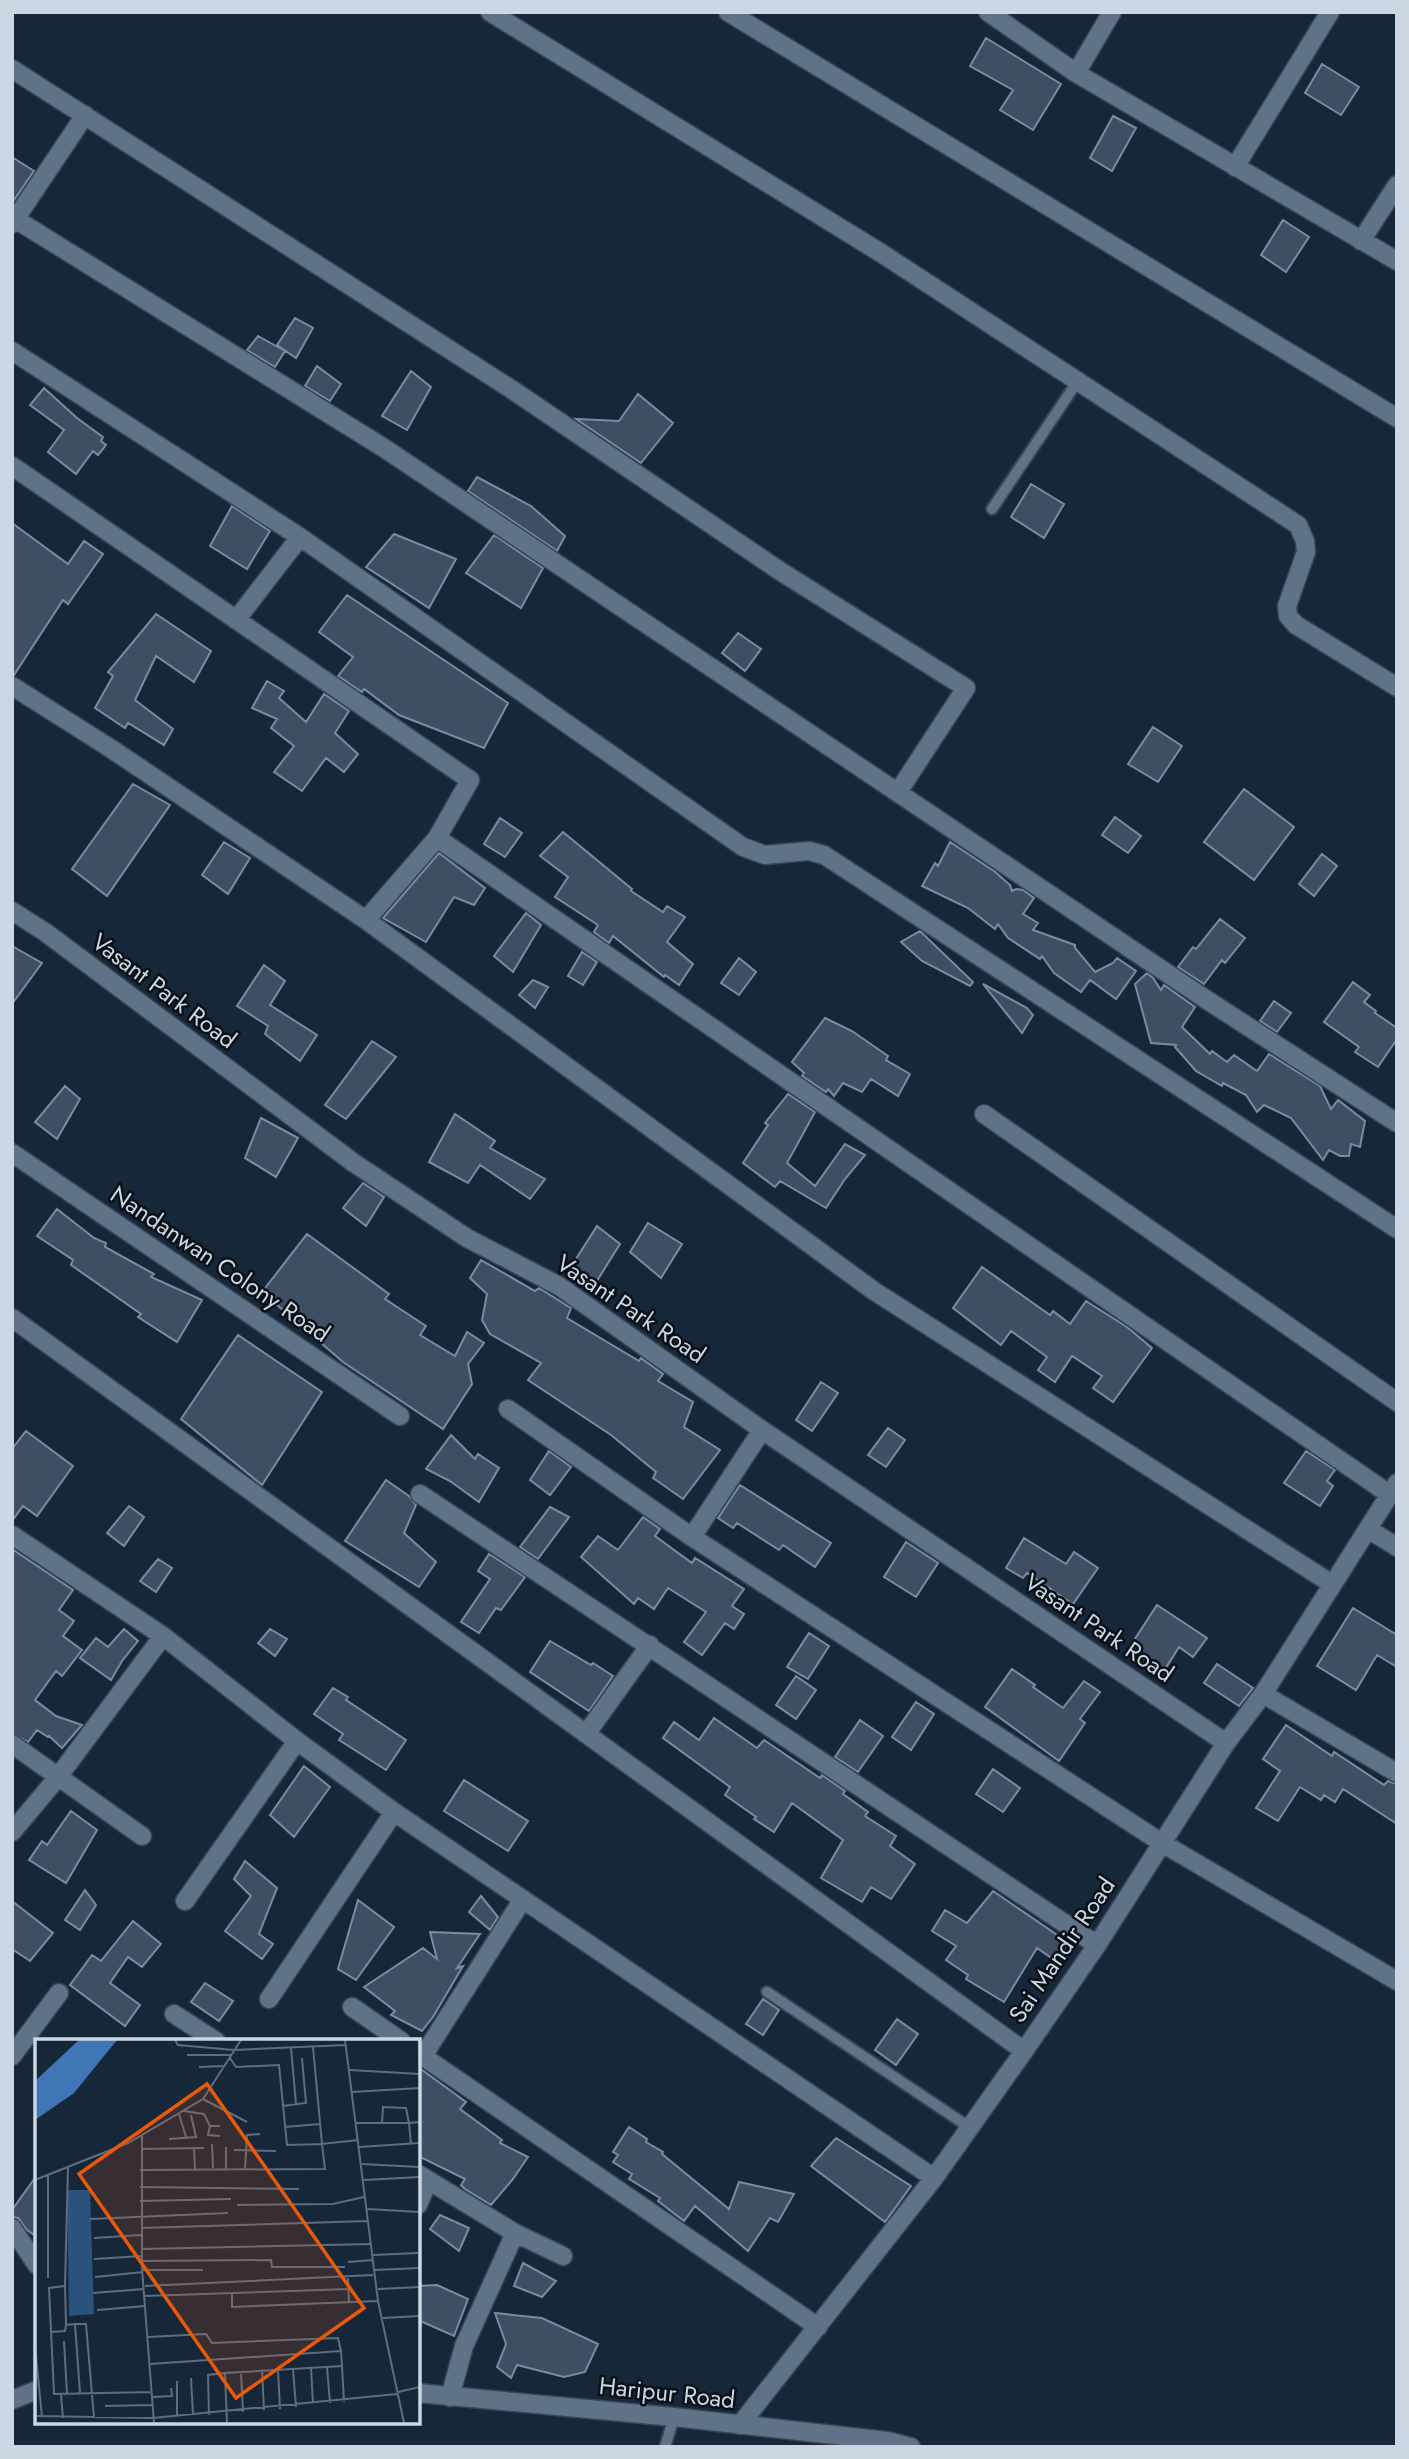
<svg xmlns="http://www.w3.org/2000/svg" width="1409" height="2459" viewBox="0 0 1409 2459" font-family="Jost,sans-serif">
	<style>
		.building { fill: #3e4f64; stroke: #788ca3; stroke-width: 2 }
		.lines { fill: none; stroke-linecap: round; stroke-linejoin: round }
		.service-casing { stroke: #374453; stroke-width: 14 }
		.minor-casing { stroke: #374453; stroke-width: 21 }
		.tertiary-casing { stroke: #374453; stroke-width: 21 }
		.service { stroke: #5f7288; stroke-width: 10 }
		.minor { stroke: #5f7288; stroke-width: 18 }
		.tertiary { stroke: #5f7288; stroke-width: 18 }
		.labels { text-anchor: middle; stroke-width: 5; stroke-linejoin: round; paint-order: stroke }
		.street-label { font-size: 24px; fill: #ccd7e3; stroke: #091018 }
		.inset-road { fill: none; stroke: #5f6d7e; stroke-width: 2 }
		.view { fill: #e8590c; fill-opacity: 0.15; stroke: #e8590c; stroke-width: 3.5 }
		.inset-edge { fill: none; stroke: #ccd7e3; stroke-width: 3.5 }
	</style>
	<rect width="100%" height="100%" fill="#17273a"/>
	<!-- building -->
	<path class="building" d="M986,38L1061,84L1033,130L1000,110L1013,90L970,66Z
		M1322,64L1359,87L1341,115L1305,93Z
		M1113,116L1136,128L1112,171L1090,158Z
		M12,157L34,171L12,203Z
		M1283,220L1309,237L1286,272L1261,255Z
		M295,318L313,328L296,358L277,345Z
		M258,336L285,351L275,367L247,350Z
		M317,366L341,384L330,401L305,386Z
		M411,371L431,387L407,430L382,416Z
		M44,388L77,418L103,437L101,441L106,445L98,455L93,451L76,474L48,452L64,430L30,405Z
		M638,394L673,423L641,463L576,419L619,421Z
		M477,477L531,506L565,536L557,551L468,491Z
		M1031,484L1064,504L1044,538L1011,517Z
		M232,506L270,531L247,569L210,546Z
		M12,523L68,564L84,541L103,554L68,604L63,600L14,675H12Z
		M394,534L456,559L429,608L366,567Z
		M494,535L543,568L521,608L466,573Z
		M347,595L508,703L484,748L399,715L364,689L362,692L338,676L353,657L319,632Z
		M156,614L211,651L194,682L156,656L135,700L173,729L164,745L128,723L125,728L95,708L113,676L108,672Z
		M738,633L761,649L745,671L722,653Z
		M267,681L284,691L279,698L306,722L324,694L349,711L335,733L358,754L344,772L326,758L302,791L274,772L294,746L271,728L277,719L252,708Z
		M1153,727L1182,746L1158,782L1128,764Z
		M133,784L170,805L107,896L72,869Z
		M1244,789L1294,827L1254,880L1204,842Z
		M1115,817L1141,836L1128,853L1102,835Z
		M500,818L522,833L505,857L484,844Z
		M563,832L632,889L631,891L663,912L667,906L685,917L667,942L693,964L679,985L665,975L664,977L613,936L609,943L594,932L598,925L555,897L568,877L540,856Z
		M224,842L250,858L228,894L202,875Z
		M950,842L994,871L1010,885L1012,891L1016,889L1023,890L1034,898L1023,914L1038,923L1033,930L1075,945V948L1095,972L1113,963L1117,958L1136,971L1116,999L1090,980L1081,992L1054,973L1042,956L1040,959L1008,938L998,924L995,929L968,908L922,886L935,863L938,866Z
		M439,853L485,888L474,905L454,897L426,942L383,918Z
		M1322,854L1337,866L1314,896L1299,884Z
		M526,913L541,925L513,972L494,956Z
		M1220,919L1245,938L1225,963L1222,960L1204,984L1178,967L1193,947L1196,949Z
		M920,931L973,982L970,986L922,961L901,942Z
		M12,946L42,963L12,1004Z
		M582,952L597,962L583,985L568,976Z
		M739,958L756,972L739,995L721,983Z
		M264,965L285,981L270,1005L317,1035L300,1061L265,1034L268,1026L237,1006Z
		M1147,973L1153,978L1161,990L1164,985L1195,1007L1182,1027L1210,1054L1212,1051L1227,1062L1234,1055L1257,1071L1269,1054L1320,1086L1331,1109L1338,1100L1365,1121L1360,1147L1351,1144L1349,1156H1340L1329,1150L1323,1160L1291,1118L1264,1105L1257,1112L1246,1095L1223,1083L1222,1086L1196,1071L1175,1047L1176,1045L1151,1043L1135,984Z
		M533,980L548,987L535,1008L519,995Z
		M1353,982L1370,995L1364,1002L1376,1011L1375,1013L1397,1028V1039L1378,1067L1355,1052L1359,1047L1324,1022Z
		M983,984L1027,1008L1033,1015L1022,1033Z
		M1274,1001L1291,1013L1277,1032L1260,1021Z
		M825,1018L852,1031L888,1056L886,1060L910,1074L898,1096L871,1079L862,1092L843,1083L834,1096L828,1089L826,1092L802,1076L804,1073L792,1062Z
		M372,1041L396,1057L346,1119L325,1105Z
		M65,1086L80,1099L57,1139L35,1122Z
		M788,1094L815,1112L787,1163L815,1186L845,1144L865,1155L845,1179L826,1208L780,1181L775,1187L743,1163L768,1125L765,1123Z
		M455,1114L495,1141L490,1148L545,1179L530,1199L480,1165L468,1183L429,1162Z
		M261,1118L298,1138L276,1177L245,1158Z
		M363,1183L384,1197L366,1226L343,1208Z
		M57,1209L94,1238L106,1243L105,1247L154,1274L151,1277L202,1300L177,1342L138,1317L141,1314L71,1265L73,1260L37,1236Z
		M648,1223L682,1244L661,1278L630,1252Z
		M597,1226L620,1244L595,1284L574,1269V1262Z
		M307,1234L389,1294L385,1299L426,1326L420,1335L455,1356L467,1332L484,1343L468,1364L472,1384L443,1429L343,1362L262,1292Z
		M481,1260L535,1291L539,1288L566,1305L571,1308L567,1318L639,1361L641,1358L663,1374L658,1381L693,1402L684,1427L720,1450L683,1499L653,1478L656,1472L611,1435L528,1380L541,1363L490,1334L482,1320L487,1294L470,1278Z
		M982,1267L1050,1315L1053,1311L1070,1324L1086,1301L1127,1327L1152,1348L1113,1402L1093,1388L1102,1376L1072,1356L1055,1382L1038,1370L1047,1357L1011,1331L1001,1345L953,1308Z
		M238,1335L322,1392L262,1485L181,1419Z
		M821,1382L838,1393L812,1431L796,1420Z
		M888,1428L905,1440L886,1467L868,1455Z
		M26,1431L73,1466L37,1516L23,1506L12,1521V1449Z
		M451,1435L475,1459L478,1454L499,1468L479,1502L450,1481L426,1469Z
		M549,1451L571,1467L550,1495L530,1480Z
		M1306,1451L1335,1470L1327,1481L1333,1486L1320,1506L1284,1483Z
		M386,1480L409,1496L416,1505L404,1533L436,1562L419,1587L345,1541Z
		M740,1485L831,1543L815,1567L783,1545L779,1550L737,1523L733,1528L718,1518Z
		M129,1506L144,1517L124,1546L107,1533Z
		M550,1507L569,1517L538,1559L520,1547Z
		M643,1517L660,1529L655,1536L692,1563L695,1558L744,1589L732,1606L744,1614L734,1629L725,1623L702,1655L684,1642L706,1612L668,1588L654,1609L638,1598L634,1604L581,1557L598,1536L618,1550Z
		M1024,1538L1066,1564L1074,1552L1098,1568L1073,1604L1027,1573L1023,1578L1006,1568Z
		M906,1542L938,1563L916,1597L884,1577Z
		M12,1549L73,1590L59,1610L74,1621L63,1636L82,1650L62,1676L56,1671L35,1700L56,1716L82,1725L62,1748L49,1736L48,1737L37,1730L28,1742L12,1733Z
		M489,1554L525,1577L501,1610L496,1608L479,1633L461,1622L490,1579L478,1571Z
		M158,1559L172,1568L156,1592L140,1581Z
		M1157,1605L1207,1638L1193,1657L1179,1647L1164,1671L1129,1648Z
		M1353,1608L1397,1635V1667L1377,1655L1356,1690L1317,1666Z
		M124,1629L138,1641L122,1661L111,1680L80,1658L96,1638L108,1647Z
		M270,1629L287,1639L275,1656L258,1643Z
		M809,1633L829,1646L808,1679L787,1667Z
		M550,1641L591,1665L593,1663L613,1676L589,1711L530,1672Z
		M1217,1664L1253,1688L1239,1706L1204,1683Z
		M1012,1669L1035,1685L1033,1687L1063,1708L1084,1681L1100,1692L1080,1719L1085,1723L1059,1761L985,1707Z
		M796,1676L816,1690L796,1719L776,1705Z
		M333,1688L348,1697L346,1700L406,1740L386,1770L339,1740L343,1734L314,1714Z
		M916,1702L934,1714L911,1750L892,1737Z
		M714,1718L757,1748L764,1740L820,1778L822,1775L845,1791L843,1794L868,1812L865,1816L896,1836L890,1846L915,1864L891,1899L871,1887L862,1902L821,1878L843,1840L792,1803L774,1832L754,1819L756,1817L725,1795L730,1787L663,1738L674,1722L699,1740Z
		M860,1720L883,1736L858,1772L835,1757Z
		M1286,1725L1332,1756L1334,1752L1384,1785L1388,1781L1397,1784V1824L1343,1789L1335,1802L1324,1795L1321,1800L1300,1787L1278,1821L1256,1808L1280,1771L1263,1759Z
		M304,1766L330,1787L294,1837L270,1815Z
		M993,1769L1020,1788L1003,1812L976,1794Z
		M464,1780L528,1821L508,1851L444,1811Z
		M71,1811L97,1830L66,1883L29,1860L42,1841L47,1845Z
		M245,1861L277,1888L259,1934L273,1944L262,1959L225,1931L251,1896L234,1879Z
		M85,1890L96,1905L80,1930L65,1920Z
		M993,1891L1066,1941L1053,1959L1037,1948L1004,2002L966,1979L968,1975L946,1960L956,1946L932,1931L945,1910L967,1923Z
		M481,1896L498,1917L490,1930L469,1912Z
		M358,1900L394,1927L356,1980L338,1969Z
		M12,1901L53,1933L30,1961L12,1949Z
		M133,1921L161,1944L142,1967L128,1957L110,1983L140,2005L125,2026L70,1985L92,1955L101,1961Z
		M430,1932L480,1934L457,1968L463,1966L433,2017L422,2031L391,2015L395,2011L364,1987L423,1948L437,1959Z
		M205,1983L233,2001L219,2021L191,2002Z
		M763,1999L779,2010L763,2035L746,2024Z
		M897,2019L918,2034L896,2065L875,2050Z
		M418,2067L466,2102L460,2109L502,2140L500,2143L528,2157L513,2179L491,2205L465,2189L461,2185L465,2179L418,2156Z
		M629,2127L647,2139L646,2142L663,2152L662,2154L729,2209L739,2182L794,2194L778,2222L770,2218L748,2251L695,2206L684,2221L658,2201L660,2198L629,2179L632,2174L613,2162L618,2155L613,2152Z
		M836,2138L911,2186L885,2222L811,2166Z
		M37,2175V2237L27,2230L18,2218L12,2217V2210Z
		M440,2215L469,2228L459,2251L430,2229Z
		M523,2263L556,2281L542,2297L514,2286Z
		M437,2285L468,2299L454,2336L418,2320V2286Z
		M495,2313L542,2318L598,2344L585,2372L564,2377L517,2365L511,2378L497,2367L506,2344Z"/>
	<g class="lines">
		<!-- service casing -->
		<g class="service-casing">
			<path id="service" d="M992,509L1077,382
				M767,1992L969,2127
				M665,2447L674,2417"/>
		</g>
		<!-- minor casing -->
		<g class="minor-casing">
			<path id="minor" d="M490,12L881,253L1298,525L1305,541L1306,552L1287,606L1288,616L1296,625L1397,687
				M728,12L1397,418
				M988,12L1076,73L1397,261
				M12,69L511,389L780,571L966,688L898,792
				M1076,73L1112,12
				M1235,167L1330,12
				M15,219L384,448L1207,1000L1397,1123
				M12,224L85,115
				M1361,241L1397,185
				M12,351L300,537L743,847L765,855L809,851L824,855L1397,1229
				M12,466L470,780L437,838L1389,1494
				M236,620L300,537
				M12,686L110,748L366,920L874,1291L1332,1584
				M12,911L45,932L354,1163L467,1238L559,1286L762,1430L1226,1743
				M366,920L437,838
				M984,1114L1397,1402
				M12,1153L400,1416
				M12,1318L1024,2051
				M508,1409L692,1537L1162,1843L1397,1981
				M420,1494L1097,1945
				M1368,1529L1397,1547
				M12,1535L163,1636L297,1741L394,1812L934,2178
				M692,1537L762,1430
				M1263,1694L1397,1773
				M586,1734L650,1645
				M12,1744L142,1836
				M12,1832L58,1777L163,1636
				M185,1901L297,1741
				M269,1999L394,1812
				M352,2007L401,2041
				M174,2014L216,2041
				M418,2053L818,2327
				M12,2056L59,1993
				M423,2056L523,1899
				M418,2174L515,2233L563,2256
				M418,2205L428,2181
				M12,2228L37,2265
				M450,2397L464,2346L515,2233
				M740,2425L934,2178L1024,2051L1097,1945L1226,1743L1263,1694L1397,1483"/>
		</g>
		<!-- tertiary casing -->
		<g class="tertiary-casing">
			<path id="tertiary" d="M418,2393L674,2417L887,2441L911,2447
				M12,2400L37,2390"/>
		</g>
		<!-- service -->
		<use href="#service" class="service"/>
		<!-- minor -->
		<use href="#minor" class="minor"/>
		<!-- tertiary -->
		<use href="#tertiary" class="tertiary"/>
	</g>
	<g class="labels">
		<!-- street labels -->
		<g class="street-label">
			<text transform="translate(164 991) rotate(37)" y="8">Vasant Park Road</text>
			<text transform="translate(220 1264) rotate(34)" y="8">Nandanwan Colony Road</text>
			<text transform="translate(631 1309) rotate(34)" y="8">Vasant Park Road</text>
			<text transform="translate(1099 1628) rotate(34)" y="8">Vasant Park Road</text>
			<text transform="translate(1062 1950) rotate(-56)" y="8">Sai Mandir Road</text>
			<text transform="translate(667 2393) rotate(6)" y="8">Haripur Road</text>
		</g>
	</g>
	<!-- overview -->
	<g transform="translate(35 2039)">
		<rect width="385" height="385" fill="#17273a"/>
		<path d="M32,151H55L59,275L34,277Z" fill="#2b517d"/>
		<path d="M44,1H82L39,54L0,81V42Z" fill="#3f77b6"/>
		<path class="inset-road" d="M140,1L143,6L199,11L311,6M310,1L343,262L369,384M384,1L385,40M278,8L287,105L323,101M256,9L261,65M152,16H197M164,28L190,27M315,31L385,35M317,53L385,49M168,60L212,83M248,67L271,64L267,19M149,72L169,75L175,87M144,75L151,98M321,84H374L371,69L348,68L347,84M185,87H175L173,96L185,97M250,88L285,85M107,96V230L119,384M134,100L161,98L156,76M177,105L178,129M376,106L374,84L385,83M191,108V130M324,108L385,104M159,109L160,130M106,110L169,109M199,111L241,112M327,125L384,128M105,131L290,130L287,105L252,106L244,26L201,28L195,19M210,131L212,96L225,95M0,141L93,104L168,60L206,1M329,141L385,138M105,148L264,150M105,162L196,160M202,166L298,165L329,158M332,170L385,173M55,180L193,174M106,189L333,182M59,199L106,196M107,210L337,205M338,216L383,214M59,220L107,217M107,222L236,221L237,228H310M313,223L338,221M107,231H168M340,231L384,229L385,224M60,238L108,233M13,239V136M313,239L314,264M30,247L33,128M110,247L338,236M343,250L385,248M58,254L109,250M197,255V268L343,262M110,257L314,250M62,271L111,267M348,279L385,277M40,285L31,286L30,247L14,249L19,355L117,353M15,293L30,292L31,286M113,298L171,295L177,304L303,299L306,312M29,302L32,355M0,307L7,378M115,325L306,312L307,327M292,328L295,364M276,329L278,365M258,330L261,368M227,331L229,371M243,331L245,370M206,333L208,373M190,334L192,384M156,339L158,376M363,353L385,348M45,354L40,285H51L59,379M26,356L28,379M117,358L137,357L136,349M70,367L118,366M174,376L173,336L190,334L307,327L309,363M0,377L118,379L362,355M142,377V342"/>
		<path class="view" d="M172,45L329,269L201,359L44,135Z"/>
		<rect width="385" height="385" class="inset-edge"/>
	</g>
	<!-- border -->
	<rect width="1409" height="2459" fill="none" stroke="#ccd7e3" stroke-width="28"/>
</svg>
